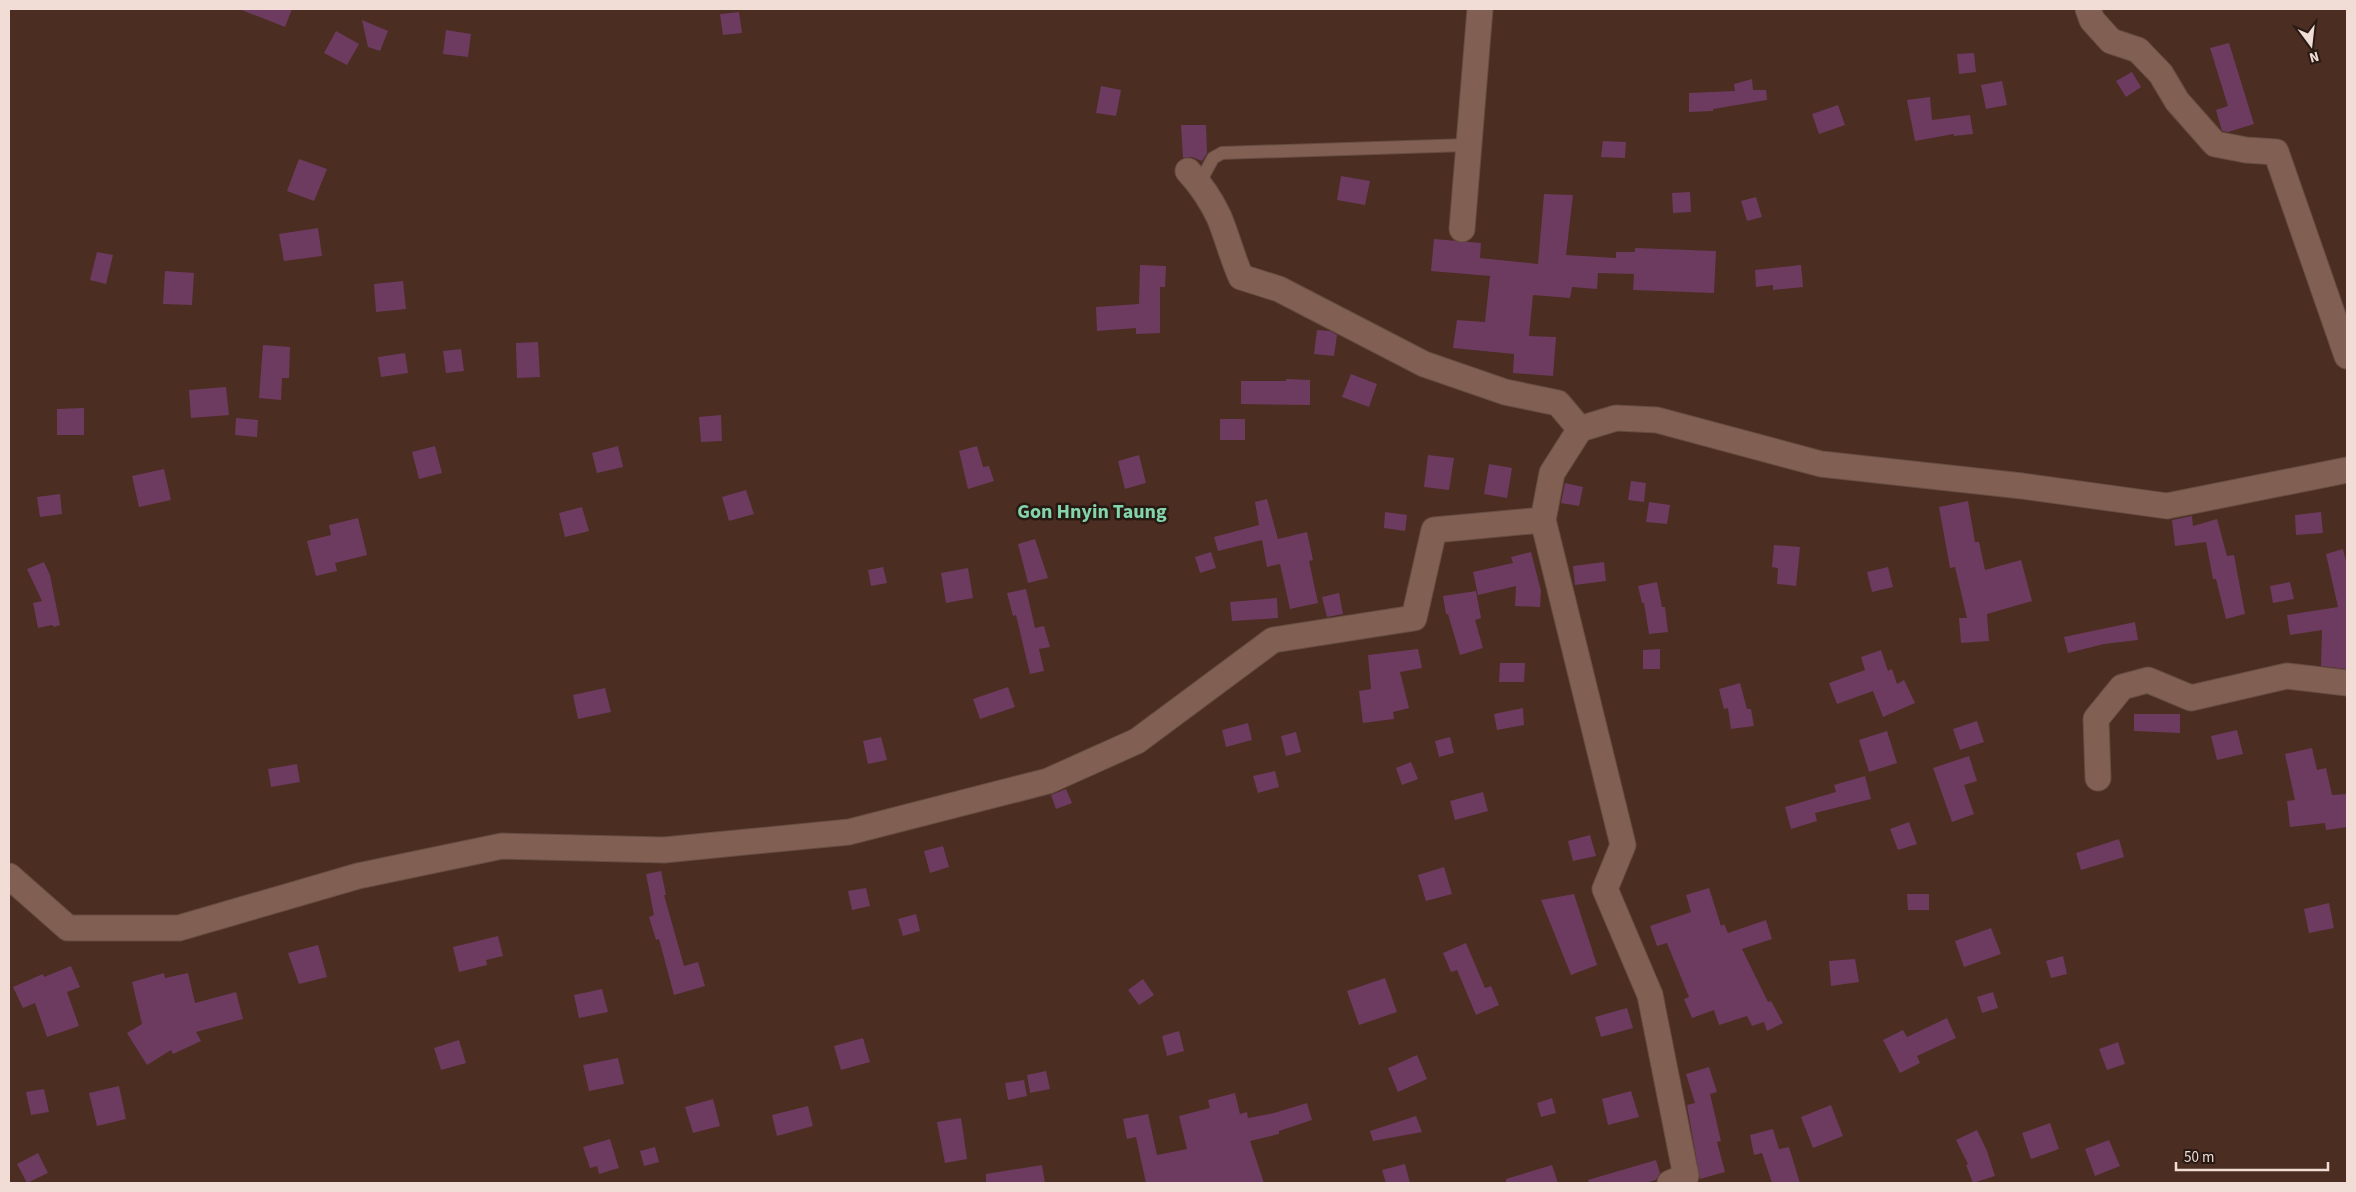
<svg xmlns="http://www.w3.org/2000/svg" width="2356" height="1192" viewBox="0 0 2356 1192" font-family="'Source Sans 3',sans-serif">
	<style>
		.building { fill: #6d3b60 }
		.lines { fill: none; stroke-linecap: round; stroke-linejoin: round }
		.lane-casing { stroke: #664c42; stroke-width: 14 }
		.street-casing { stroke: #664c42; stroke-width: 27 }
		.lane { stroke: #815f52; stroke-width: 12 }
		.street { stroke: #815f52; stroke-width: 25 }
		.labels { text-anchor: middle; stroke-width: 5; stroke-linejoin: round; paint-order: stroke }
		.quarter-label { font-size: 20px; font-weight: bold; fill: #84d5ab; stroke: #271914 }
	</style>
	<rect width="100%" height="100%" fill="#4b2d21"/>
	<!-- building -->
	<path class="building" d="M239,9H292L285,27Z
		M739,12L742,33L723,35L720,14Z
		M362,20L388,31L380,51L368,47Z
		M446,30L471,34L468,57L443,54Z
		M336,31L359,44L347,65L324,53Z
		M2229,43L2254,124L2228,132L2222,131L2216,110L2228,106L2210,48Z
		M1974,53L1976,72L1959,74L1957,54Z
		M2132,72L2141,87L2126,97L2116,81Z
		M1752,79L1753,90H1766L1767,100L1713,109V111L1689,112V93L1735,91L1734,84Z
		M2002,81L2007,105L1986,109L1981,85Z
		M1101,86L1121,90L1116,116L1096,113Z
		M1930,97L1932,120L1970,115L1973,134L1954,136V134L1915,141L1907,100Z
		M1838,105L1845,125L1819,134L1812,114Z
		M1181,125H1206L1207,153L1202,161L1192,157L1183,158Z
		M1603,141L1626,142L1625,158L1601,157Z
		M299,159L327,169L314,201L287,191Z
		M1341,176L1370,181L1365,205L1337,200Z
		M1690,192L1691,212L1673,213L1672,193Z
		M1544,194L1573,195L1566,255L1616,258V252H1635V248L1716,251L1714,293L1633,290L1634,274L1598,273L1597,289L1572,287L1570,298L1533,295L1529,336L1556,337L1553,376L1513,373L1514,354L1453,348L1457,320L1485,322L1490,276L1431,271L1434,239L1481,243L1480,258L1538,264Z
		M1756,197L1762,217L1747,221L1741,201Z
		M318,228L322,256L284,261L279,234Z
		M97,252L113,255L106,284L90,280Z
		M1140,265L1166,266L1165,287H1160V333L1136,334V328L1097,331L1096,307L1139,304Z
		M1801,265L1803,287L1773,290V285L1756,287L1755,270Z
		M165,271L194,273L192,305L163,304Z
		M403,281L406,309L376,312L374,284Z
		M1317,330L1330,331L1337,335L1334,356L1314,354Z
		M538,342L540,377L517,378L516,343Z
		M263,345L290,347L289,378H282L281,400L259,398Z
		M461,349L464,371L446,373L443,351Z
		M405,353L408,373L381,377L378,357Z
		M1351,374L1377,384L1369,407L1342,397Z
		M1286,379L1310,380V405L1241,404V381H1286Z
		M226,387L229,415L191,418L189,390Z
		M84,408V435H57V409Z
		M721,415L722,441L701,442L699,417Z
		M236,418L258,420L257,437L235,435Z
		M1220,419H1245V440H1220Z
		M435,446L442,473L419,479L412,452Z
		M618,446L623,467L597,473L592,453Z
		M977,446L983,467L989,466L994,481L968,489L959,451Z
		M1139,455L1146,483L1125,489L1118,461Z
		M1428,455L1454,458L1449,490L1424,487Z
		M1489,464L1512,468L1507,498L1484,494Z
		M164,469L171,500L139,507L132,476Z
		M1631,481L1646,483L1644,502L1628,500Z
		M1565,483L1583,487L1579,506L1561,503Z
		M746,490L754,514L729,521L722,497Z
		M60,494L62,514L40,517L37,497Z
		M1267,499L1278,539L1307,532L1313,560L1309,561L1318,603L1290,609L1280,564L1267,567L1262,540L1218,551L1214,537L1259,525L1255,502Z
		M1968,501L1975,542H1979L1985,570L2021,560L2032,601L1987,614L1989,641L1961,643L1959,618H1967L1955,567L1950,568L1939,507Z
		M1649,502L1670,505L1667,524L1646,522Z
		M582,507L589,531L565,537L559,513Z
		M1385,512L1407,515L1405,531L1384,528Z
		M2321,512L2323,533L2296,535L2295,515Z
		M2192,516L2193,526L2217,519L2227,556L2234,555L2245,614L2226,619L2216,579H2213L2206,542L2175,546L2172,520Z
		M358,518L367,555L335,563L337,571L316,576L307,541L331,535L329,525Z
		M1035,539L1048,578L1028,583L1018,544Z
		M1774,545L1800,547L1796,586L1777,584L1778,568L1772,567Z
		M2343,549L2347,565V669L2321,666L2322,630L2290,635L2287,615L2338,607L2326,554Z
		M1211,552L1216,568L1200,573L1195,557Z
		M1531,552L1541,591L1540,607L1515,606L1516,586L1478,595L1473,572L1513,563L1511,557Z
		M44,562L50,575L60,625L54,627L52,625L38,628L33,603L42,601L27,569Z
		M1604,562L1606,581L1575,585L1573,566Z
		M883,567L887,583L871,586L868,570Z
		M1888,567L1893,587L1872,592L1867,572Z
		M968,568L973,598L946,603L941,573Z
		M1657,582L1662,607H1665L1668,632L1649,634L1644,603H1642L1638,586Z
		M2290,582L2294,599L2273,603L2270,586Z
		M1026,589L1035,628L1044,626L1050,647L1039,649L1044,671L1030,674L1016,615L1013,616L1007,593Z
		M1476,591L1481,618L1475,620L1483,648L1460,655L1448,614H1446L1443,596Z
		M1339,593L1343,614L1327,617L1322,597Z
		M1277,598L1278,618L1232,621L1230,602Z
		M2135,622L2138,640L2104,644L2068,653L2064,637Z
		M1418,649L1422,668L1400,672L1409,708L1393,712L1394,719L1363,723L1359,691L1371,689L1368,655Z
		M1660,649V669H1643V650Z
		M1881,650L1888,671L1892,669L1897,684L1904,680L1915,703L1883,717L1873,691L1837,704L1829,683L1865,670L1861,657Z
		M1500,663H1525L1524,682H1499Z
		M1740,683L1747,709H1751L1754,726L1731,729L1728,708L1724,709L1719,689Z
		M1008,687L1015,707L980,719L973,699Z
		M605,688L611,712L578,719L573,695Z
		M1523,708L1524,725L1497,730L1494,714Z
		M2134,714H2180V733L2134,731Z
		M1977,721L1984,742L1960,750L1953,729Z
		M1248,723L1252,740L1226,747L1222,730Z
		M2237,730L2243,754L2217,760L2211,736Z
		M1887,731L1897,763L1869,772L1859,740Z
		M1296,732L1301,752L1286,756L1281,736Z
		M881,737L887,760L868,764L863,741Z
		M1450,737L1454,753L1439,757L1435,741Z
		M2312,748L2317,770L2326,768L2332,795L2347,794V827L2326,830L2325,823L2290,827L2287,801L2295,800L2285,754Z
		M1969,756L1977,781L1964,785L1974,814L1952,822L1933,768Z
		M1411,762L1418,779L1402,785L1396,768Z
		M297,764L300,782L271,787L268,769Z
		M1275,771L1279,787L1258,793L1253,776Z
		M1865,776L1871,799L1815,813L1817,821L1791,829L1785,807L1836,792L1834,785Z
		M1066,789L1072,803L1056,809L1051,795Z
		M1483,792L1488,811L1455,820L1450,801Z
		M1909,822L1917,844L1898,850L1890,829Z
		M1590,835L1596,856L1573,861L1568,841Z
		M2119,839L2124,857L2081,870L2076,853Z
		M943,846L949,867L930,873L924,851Z
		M1444,867L1452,894L1426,901L1418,875Z
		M661,871L666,895H664L684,966L698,962L705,986L674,995L659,939L656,940L649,917L654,915L646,874Z
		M866,888L870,906L852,910L848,891Z
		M1709,888L1721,926L1724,924L1728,933L1766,920L1772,939L1742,949L1768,1002L1771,1001L1783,1023L1767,1031L1764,1022L1752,1026L1747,1016L1719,1025L1714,1010L1692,1018L1684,999L1689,997L1667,943L1657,946L1650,926L1691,912L1686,895Z
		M1574,894L1597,965L1571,975L1541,900Z
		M1907,894H1929V910H1908Z
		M2329,903L2334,928L2309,933L2304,909Z
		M916,914L920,931L903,936L898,919Z
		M1991,928L2001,954L1964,967L1955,941Z
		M498,936L503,956L486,960L487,965L459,972L453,947Z
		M1466,943L1485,988L1491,986L1499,1005L1476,1015L1457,970L1451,972L1443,953Z
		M318,945L327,977L299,984L288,953Z
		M2063,956L2067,974L2051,978L2046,961Z
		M1855,959L1859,982L1831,986L1829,961Z
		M71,966L80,987L67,992L79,1026L47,1037L35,1003L23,1008L13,987L43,974L44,977Z
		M164,973L165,978L188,973L195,1003L236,992L243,1019L196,1032L201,1041L173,1054L171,1050L147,1065L127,1033L142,1024L132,982Z
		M1385,978L1397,1012L1359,1025L1347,991Z
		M1143,979L1154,995L1139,1005L1128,990Z
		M602,989L608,1012L579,1018L574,995Z
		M1993,992L1998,1008L1982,1013L1977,997Z
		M1627,1008L1633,1028L1601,1037L1595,1017Z
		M1947,1018L1956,1038L1917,1056L1920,1063L1900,1073L1883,1040L1903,1030L1907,1037Z
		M1179,1031L1184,1051L1167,1056L1162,1036Z
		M863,1038L870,1062L841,1070L834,1046Z
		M459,1040L466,1063L441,1070L434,1048Z
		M2118,1042L2125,1064L2107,1070L2099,1049Z
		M1417,1055L1427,1079L1398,1092L1388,1068Z
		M618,1058L624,1084L589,1091L583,1065Z
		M1709,1067L1717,1092L1710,1094L1721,1141L1717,1142L1725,1172L1700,1179L1687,1105L1695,1103L1686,1074Z
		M1046,1071L1050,1089L1030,1093L1027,1075Z
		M1024,1080L1027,1096L1008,1100L1005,1083Z
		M119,1086L126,1119L97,1126L89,1093Z
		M44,1089L49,1112L31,1115L26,1092Z
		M1631,1091L1639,1117L1608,1125L1602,1099Z
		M1235,1093L1240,1114L1247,1112L1248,1118L1274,1113L1307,1103L1312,1120L1279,1131V1134L1250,1141L1264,1183H1146L1136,1137L1127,1139L1123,1119L1148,1114L1157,1155L1187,1149L1179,1116L1210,1108L1208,1100Z
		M1552,1098L1556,1113L1541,1117L1537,1103Z
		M713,1099L720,1126L693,1133L685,1107Z
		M1831,1105L1843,1136L1813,1148L1801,1117Z
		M808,1106L813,1126L777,1136L772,1115Z
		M1416,1116L1422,1132L1373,1141L1370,1131Z
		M961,1118L967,1159L945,1163L937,1122Z
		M2050,1123L2059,1149L2031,1159L2022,1133Z
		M1773,1129L1779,1149L1789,1147L1800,1183H1772L1762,1153L1754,1155L1750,1135Z
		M1977,1130L1987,1151L1995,1176L1973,1183L1966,1165L1968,1164L1956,1140Z
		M610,1139L619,1168L599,1174L597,1166L590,1168L583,1147Z
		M2109,1140L2120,1166L2095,1176L2085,1149Z
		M655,1147L659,1162L644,1166L640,1151Z
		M38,1153L48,1173L27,1183L17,1164Z
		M1656,1160L1660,1173L1656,1180L1645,1183H1589L1588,1180Z
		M1405,1164L1410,1183H1386L1382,1170Z
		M1042,1165L1045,1183H986V1174Z
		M1552,1165L1558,1183H1506V1179Z"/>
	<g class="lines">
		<!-- lane casing -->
		<g class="lane-casing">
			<path id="lane" d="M1199,184L1213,158L1222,153L1467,145"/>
		</g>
		<!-- street casing -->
		<g class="street-casing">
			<path id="street" d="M2088,9L2092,20L2111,41L2138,50L2161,74L2177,101L2215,144L2246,150L2276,152L2347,356
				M1188,171C1200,184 1211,200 1219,217C1227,236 1232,257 1241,277L1279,289L1424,364L1505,392L1558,403L1580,429
				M1462,229L1480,9
				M1543,520L1623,845L1605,889L1650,995L1686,1176L1670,1183
				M2098,778L2096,719L2122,687L2148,680L2191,698L2287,676L2347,683
				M9,876L68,928H179L358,876L502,846L664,850L849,832L1048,781L1137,741L1273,640L1414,618L1434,530L1543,520L1552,473L1580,429L1616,418L1657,420L1821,464L2022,486L2167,506L2347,470"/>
		</g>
		<!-- lane -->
		<use href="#lane" class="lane"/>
		<!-- street -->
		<use href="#street" class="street"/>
	</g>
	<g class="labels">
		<!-- quarter labels -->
		<g class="quarter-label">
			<text x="1092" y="518">Gon Hnyin Taung</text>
		</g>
	</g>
	<!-- border -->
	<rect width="2356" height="1192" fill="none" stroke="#f1ddd6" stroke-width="20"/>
	<!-- north arrow -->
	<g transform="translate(2311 45) rotate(165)" stroke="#271914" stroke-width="4" paint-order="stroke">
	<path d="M0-4L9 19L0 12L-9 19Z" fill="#f1ddd6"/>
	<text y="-8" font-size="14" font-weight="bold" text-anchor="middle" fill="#f1ddd6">N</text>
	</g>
	<!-- scale -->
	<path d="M2176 1162v8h152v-8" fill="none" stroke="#f1ddd6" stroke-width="2.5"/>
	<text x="2184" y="1162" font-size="15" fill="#f1ddd6" stroke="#271914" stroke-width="4" paint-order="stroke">50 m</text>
</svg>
